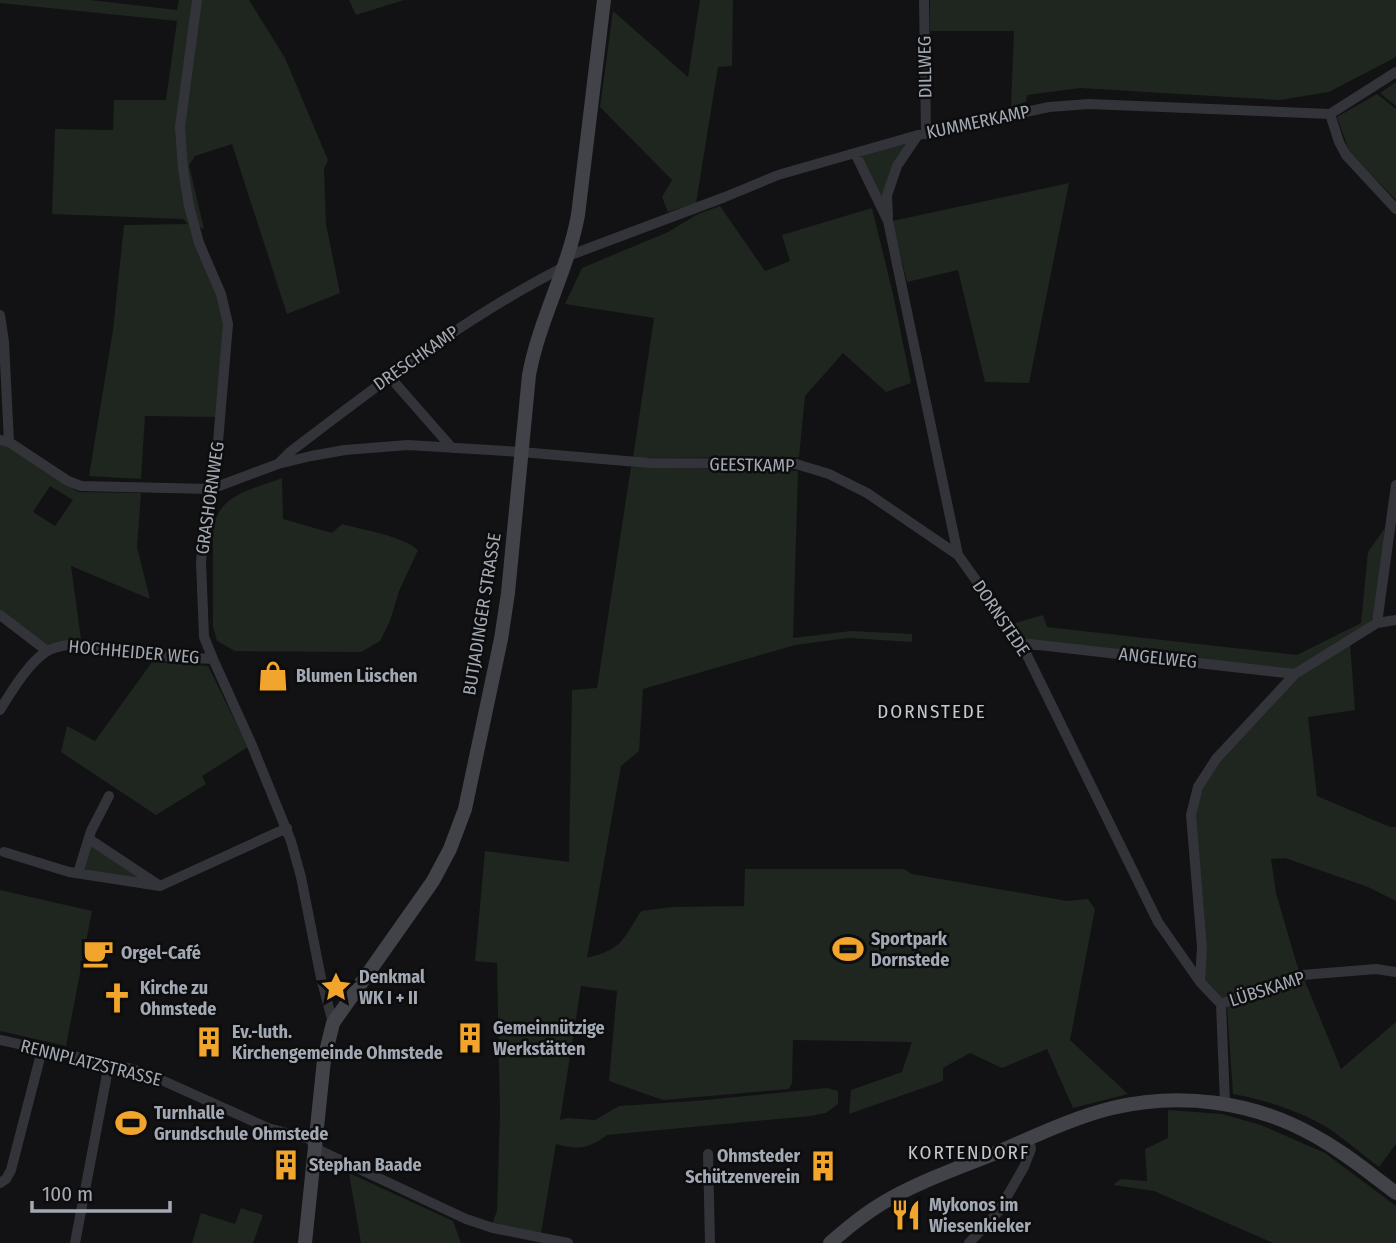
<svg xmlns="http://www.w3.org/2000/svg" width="1396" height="1243" viewBox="0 0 1396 1243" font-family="'Fira Sans Condensed',sans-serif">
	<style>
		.green { fill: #1e261f; fill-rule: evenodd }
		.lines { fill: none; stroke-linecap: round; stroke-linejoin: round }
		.street { stroke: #333439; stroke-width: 10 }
		.secondary { stroke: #414349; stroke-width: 14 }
		.labels { text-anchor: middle; stroke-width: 5; stroke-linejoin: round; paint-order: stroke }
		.street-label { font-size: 18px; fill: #a3a9b4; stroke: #0d0d0e }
		.poi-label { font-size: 18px; font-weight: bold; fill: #a3a9b4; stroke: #0d0d0e; text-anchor: start }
		.neighbourhood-label { font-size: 19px; letter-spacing: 2px; fill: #c4c8d0; stroke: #0d0d0e }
	</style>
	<rect width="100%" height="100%" fill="#121214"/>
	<!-- green -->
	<path class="green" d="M0,0H90L177,10L179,0H249L285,58L328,160L324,169L326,224L340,293L287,314L232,144L195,156L189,165L204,229L189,225L221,307L225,335L217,417L145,416L141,479L89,476L113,330L124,225L188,224L183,219L52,214L55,129L113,130L114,100H166L177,21L0,3Z
		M349,0H404L356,15Z
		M700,0H733L732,66L718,67L696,203L668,212L662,197L672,180L600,107L613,11L688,77Z
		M930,0H1396V57L1329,92L1280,100L1080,88L1027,95L1026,102L1011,107L1014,31H930Z
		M1396,82V106L1380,93Z
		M1377,94L1396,109V200L1350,153L1337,117Z
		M911,139L884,207L861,154Z
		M1069,183L1029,383L985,382L958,270L907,282L892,221Z
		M720,206L765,271L790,261L782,235L872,208L893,294L911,383L886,392L843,353L805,396L799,457L633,458L654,318L565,304L582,268L668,232L698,214Z
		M0,445L7,446L78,492L141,493L137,547L150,599L71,566L81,639L69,641L46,647L0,611ZM50,486L73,500L55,526L33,512Z
		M631,467L798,471L793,638L851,631L912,634V642L848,638L795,645L643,689L639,751L621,766L587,958C621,949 622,942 639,914L642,911L672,907L744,906L745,869H904L912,874L1067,901L1088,899L1095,909L1070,1040L1128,1094L1073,1108L1047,1049L1002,1068L970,1053L943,1068V1081L849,1114L851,1090L902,1072L912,1042L793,1040L792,1083L789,1089L663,1100L609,1081L617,991L581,986L560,1120L567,1118L595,1120L619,1106L695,1101L827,1088L838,1091V1104L826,1113L810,1116L607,1135C588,1149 579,1150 556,1144L541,1233L492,1224L497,1211L500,1112L497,963L475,961L485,851L569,862L572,690L597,688Z
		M282,478L283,519L332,533L342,524C363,530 403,536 418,550L399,591L390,621L380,641L361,652L235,651L217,641L213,627V529C219,493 252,490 282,478Z
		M1385,528L1375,622L1296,670L1023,641L1012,624L1043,615L1047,627L1297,655L1361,623L1368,552Z
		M1350,643L1355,710L1308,717L1317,796L1390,827H1396V901L1368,887L1285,858L1271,859L1276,893L1297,965L1300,972L1223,1000L1204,980L1207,944L1195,815L1203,788L1221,759L1298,675Z
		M152,662L208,666L248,747L202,776L206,784L156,815L61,752L67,726L95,741Z
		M91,845L145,880L83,871Z
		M0,890L92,911L66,1046L0,1031Z
		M1304,979L1341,1069L1396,1022V1144L1379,1167C1363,1155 1347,1141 1331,1130C1301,1111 1268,1101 1233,1094L1227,1006Z
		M1168,1110L1222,1114L1261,1125L1325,1153L1396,1206V1243H1273L1154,1191L1113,1185L1121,1179L1147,1181L1145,1149L1168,1138Z
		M349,1173L453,1221L461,1243H361Z
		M241,1208L263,1215L253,1243H192L201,1213L235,1224Z"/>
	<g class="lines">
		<!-- street -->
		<path class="street" d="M197,0L180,127L183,169L189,206L199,243L221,294L228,324L215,477L207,502L201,562L204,637L213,659L251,743L291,841L301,877L321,978L333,1023
			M924,0L926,134
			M1330,114L1339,142L1346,155L1396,209
			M855,153L888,221L958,555L1021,643L1158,922L1200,982
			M888,217L887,195L897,166L918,135
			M568,256L725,197L778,175L918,135L1049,107L1089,104L1330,114L1396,72
			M0,315L4,342L9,442
			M389,376L452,448
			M0,440L9,442L68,481L81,486L211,489L278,464L311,456L345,450L408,445L521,452L649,463L796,464L829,474L867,493L958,555
			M280,462L290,452C378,385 465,317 564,267
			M0,615L47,651
			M1377,623L1396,485
			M1021,643L1295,674
			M0,710C11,692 30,660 49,650C60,645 70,644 82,645L155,656L213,659
			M89,839L157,884
			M4,852L69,872L160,886L287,828
			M78,873L91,831L109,796
			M1221,1004L1302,975L1376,969L1396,972
			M0,1040L132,1069L157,1078L268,1128L309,1139L321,1151L466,1219L493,1228L568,1243
			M1225,1104L1221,1004L1200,982L1202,947L1191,815L1198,787L1216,759L1295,674L1377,623L1396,620
			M708,1154L710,1243
			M0,1183L6,1179L11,1170L42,1050
			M75,1243L109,1064
			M969,1243L998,1212L1024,1167L1031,1149L1029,1139"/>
		<!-- secondary -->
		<path class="secondary" d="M305,1243L324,1060L333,1023L433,881L450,849L465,809L501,639L508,593L529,375C539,320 568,270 578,215L604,0
			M830,1243C846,1229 863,1215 881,1204C917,1182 959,1168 998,1152C1035,1136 1072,1118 1112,1108C1180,1092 1252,1101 1313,1135C1343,1151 1369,1173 1396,1193"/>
	</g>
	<!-- icons -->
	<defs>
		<g id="shop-bare" transform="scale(2.415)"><path d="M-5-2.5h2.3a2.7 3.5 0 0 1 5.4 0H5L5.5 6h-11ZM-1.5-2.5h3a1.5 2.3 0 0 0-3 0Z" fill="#f2a52c" stroke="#0d0d0e" stroke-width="2.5" paint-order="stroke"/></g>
		<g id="stadium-bare" transform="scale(2.415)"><path d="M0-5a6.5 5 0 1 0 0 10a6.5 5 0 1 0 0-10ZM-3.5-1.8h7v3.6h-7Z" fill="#f2a52c" stroke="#0d0d0e" stroke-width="2.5" paint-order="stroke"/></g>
		<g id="cafe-bare" transform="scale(2.415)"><path d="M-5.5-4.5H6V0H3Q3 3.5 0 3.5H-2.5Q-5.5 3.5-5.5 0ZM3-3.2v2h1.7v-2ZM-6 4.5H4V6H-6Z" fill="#f2a52c" stroke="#0d0d0e" stroke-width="2.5" paint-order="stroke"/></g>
		<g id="sight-bare" transform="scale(2.415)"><path d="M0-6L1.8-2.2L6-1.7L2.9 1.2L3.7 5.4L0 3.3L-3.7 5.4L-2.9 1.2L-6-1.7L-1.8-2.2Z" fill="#f2a52c" stroke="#0d0d0e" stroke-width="2.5" paint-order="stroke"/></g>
		<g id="church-bare" transform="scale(2.415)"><path d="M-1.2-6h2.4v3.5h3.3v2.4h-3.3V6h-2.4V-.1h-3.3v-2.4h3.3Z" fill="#f2a52c" stroke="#0d0d0e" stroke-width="2.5" paint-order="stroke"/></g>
		<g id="building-bare" transform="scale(2.415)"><path d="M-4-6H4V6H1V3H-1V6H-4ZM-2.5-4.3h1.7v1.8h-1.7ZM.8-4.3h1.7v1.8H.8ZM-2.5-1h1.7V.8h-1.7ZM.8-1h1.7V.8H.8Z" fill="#f2a52c" stroke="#0d0d0e" stroke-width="2.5" paint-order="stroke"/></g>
		<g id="restaurant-bare" transform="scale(2.415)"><path d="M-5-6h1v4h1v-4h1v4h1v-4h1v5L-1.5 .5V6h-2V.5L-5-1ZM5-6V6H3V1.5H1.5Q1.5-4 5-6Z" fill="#f2a52c" stroke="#0d0d0e" stroke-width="2.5" paint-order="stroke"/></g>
	</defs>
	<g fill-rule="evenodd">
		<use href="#shop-bare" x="273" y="676"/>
		<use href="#stadium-bare" x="848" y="949"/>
		<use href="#cafe-bare" x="98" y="953"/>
		<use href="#sight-bare" x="336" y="987"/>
		<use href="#church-bare" x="117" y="998"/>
		<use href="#building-bare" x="470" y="1038"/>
		<use href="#building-bare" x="209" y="1042"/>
		<use href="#stadium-bare" x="131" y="1123"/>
		<use href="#building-bare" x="286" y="1165"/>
		<use href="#building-bare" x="823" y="1166"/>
		<use href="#restaurant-bare" x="906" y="1215"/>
	</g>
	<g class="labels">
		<!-- street labels -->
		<g class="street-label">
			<text transform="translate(925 67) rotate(-91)" y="6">DILLWEG</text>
			<text transform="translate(978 122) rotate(-12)" y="6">KUMMERKAMP</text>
			<text transform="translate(416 358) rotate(-35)" y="6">DRESCHKAMP</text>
			<text transform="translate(752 465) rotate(1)" y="6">GEESTKAMP</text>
			<text transform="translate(210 498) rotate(-82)" y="6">GRASHORNWEG</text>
			<text transform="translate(482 614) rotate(-81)" y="6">BUTJADINGER STRASSE</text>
			<text transform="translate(1001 618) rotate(56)" y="6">DORNSTEDE</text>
			<text transform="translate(134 652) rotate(5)" y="6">HOCHHEIDER WEG</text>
			<text transform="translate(1158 658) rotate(6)" y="6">ANGELWEG</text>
			<text transform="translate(1267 989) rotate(-18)" y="6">LÜBSKAMP</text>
			<text transform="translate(91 1063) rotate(14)" y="6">RENNPLATZSTRASSE</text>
		</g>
		<!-- poi labels -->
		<g class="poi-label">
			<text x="296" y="682">Blumen Lüschen</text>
			<text x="871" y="945">Sportpark<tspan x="871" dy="21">Dornstede</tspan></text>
			<text x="121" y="959">Orgel-Café</text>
			<text x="359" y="983">Denkmal<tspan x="359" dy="21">WK I + II</tspan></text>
			<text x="140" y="994">Kirche zu<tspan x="140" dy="21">Ohmstede</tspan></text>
			<text x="493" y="1034">Gemeinnützige<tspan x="493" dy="21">Werkstätten</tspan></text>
			<text x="232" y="1038">Ev.-luth.<tspan x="232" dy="21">Kirchengemeinde Ohmstede</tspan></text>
			<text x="154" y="1119">Turnhalle<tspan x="154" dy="21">Grundschule Ohmstede</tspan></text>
			<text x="800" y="1162" text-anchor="end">Ohmsteder<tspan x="800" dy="21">Schützenverein</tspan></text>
			<text x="309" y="1171">Stephan Baade</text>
			<text x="929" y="1211">Mykonos im<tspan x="929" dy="21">Wiesenkieker</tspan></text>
		</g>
		<!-- neighbourhood labels -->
		<g class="neighbourhood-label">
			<text x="932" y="718">DORNSTEDE</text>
			<text x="969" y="1159">KORTENDORF</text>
		</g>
	</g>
	<!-- scale -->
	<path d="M32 1201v10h138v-10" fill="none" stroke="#a3a9b4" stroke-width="3.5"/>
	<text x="42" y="1201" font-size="21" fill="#a3a9b4" stroke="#0d0d0e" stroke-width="5" paint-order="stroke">100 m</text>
</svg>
